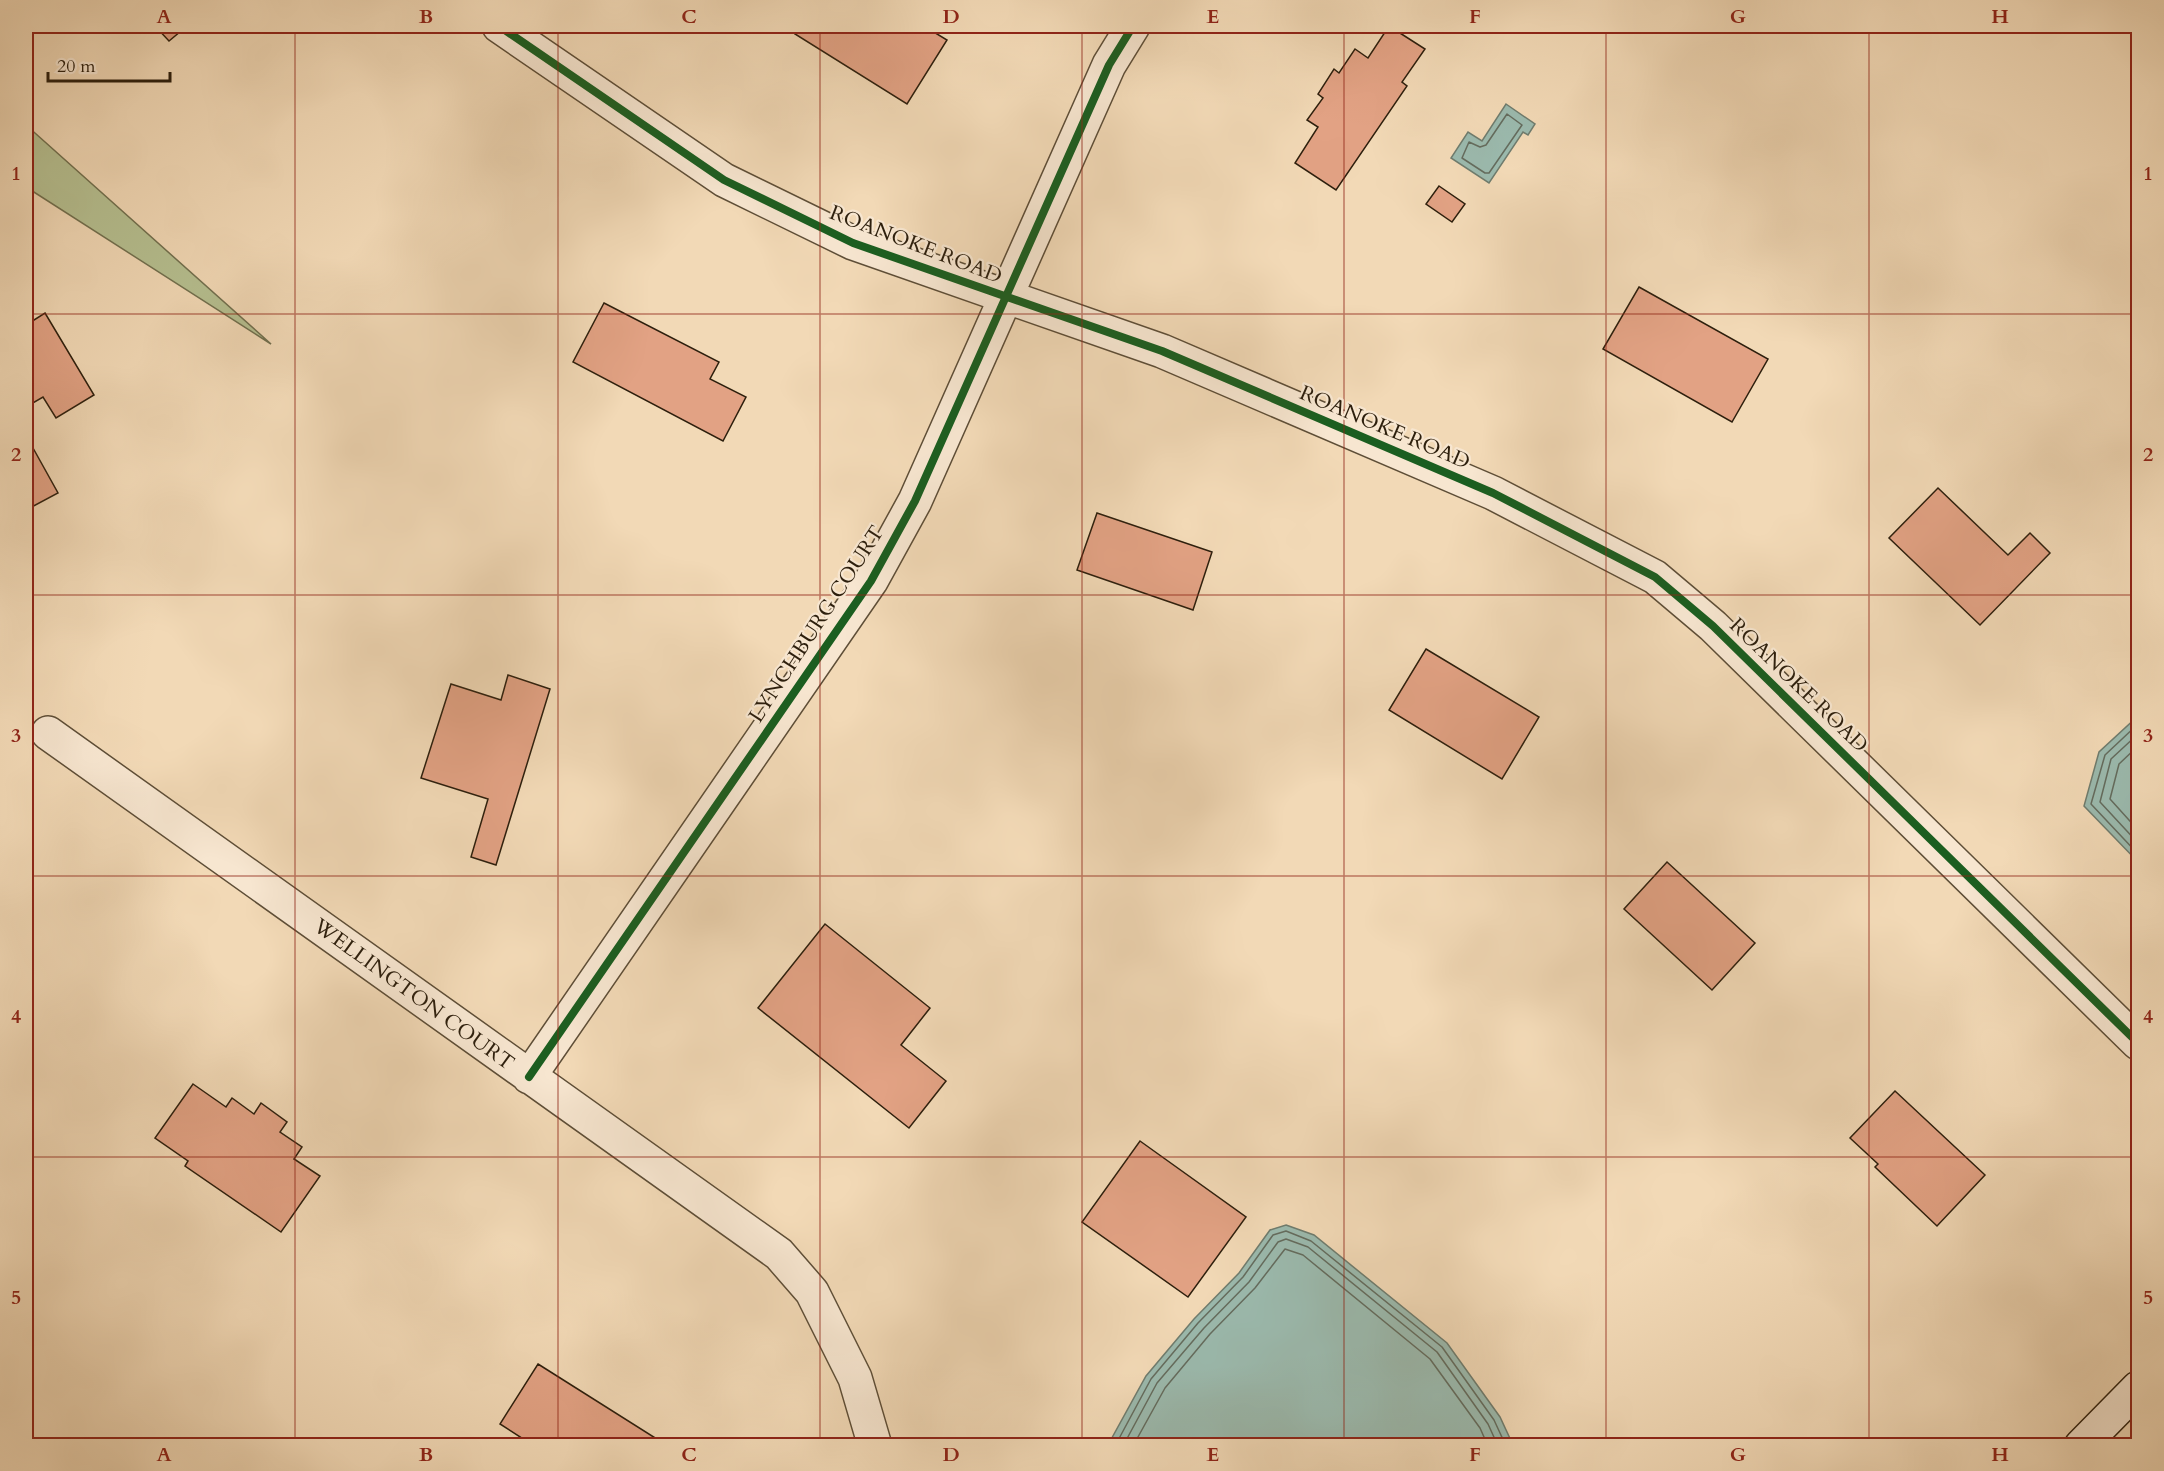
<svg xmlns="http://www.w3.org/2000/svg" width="2164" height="1471" viewBox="0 0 2164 1471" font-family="Cardo,serif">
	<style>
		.green { fill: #b6c091; stroke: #72704f; stroke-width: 1.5 }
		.water { fill: #9bbaae; stroke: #6f7c6e; stroke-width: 1.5 }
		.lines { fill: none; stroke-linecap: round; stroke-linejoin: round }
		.shore { stroke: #646c5e; stroke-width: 1.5 }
		.building { fill: #e2a284; stroke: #2d1f0d; stroke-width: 1.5 }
		.street-casing { stroke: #5e4e37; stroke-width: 36 }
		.secondary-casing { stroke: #2d1f0d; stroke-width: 36 }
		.street { stroke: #f7e6d0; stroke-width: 33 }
		.secondary { stroke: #f7e6d0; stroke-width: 33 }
		.cycleway-casing { stroke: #f7e6d0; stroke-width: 11 }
		.cycleway { stroke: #1b5e20; stroke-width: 8 }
		.grid { fill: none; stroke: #8f2418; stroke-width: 1.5; stroke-opacity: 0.55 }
		.labels { text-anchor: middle; stroke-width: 4.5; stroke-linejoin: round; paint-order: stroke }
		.street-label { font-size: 21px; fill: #2d1f0d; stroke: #f7e6d0 }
		.neatline { fill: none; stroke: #8f2418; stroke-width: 2 }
		.grid-label { font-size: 20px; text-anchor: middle; font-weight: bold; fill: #8f2418 }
	</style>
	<rect width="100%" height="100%" fill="#f2d9b6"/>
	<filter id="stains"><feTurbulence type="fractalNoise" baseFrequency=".00333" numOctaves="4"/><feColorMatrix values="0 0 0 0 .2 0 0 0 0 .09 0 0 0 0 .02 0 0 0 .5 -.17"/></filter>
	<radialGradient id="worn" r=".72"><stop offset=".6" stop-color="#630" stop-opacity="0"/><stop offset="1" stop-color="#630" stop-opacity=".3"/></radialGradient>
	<!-- green -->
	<path class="green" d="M26,125L271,344L26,187Z"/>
	<!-- water -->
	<path class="water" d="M1506,104L1535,124L1528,135L1523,132L1489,183L1451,158L1468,132L1482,141Z
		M2138,716V862L2084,806L2099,752Z
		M1286,1225L1314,1235L1447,1343L1500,1417L1513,1445H1108L1146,1376L1194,1319L1239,1273L1270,1230Z"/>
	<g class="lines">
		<!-- shore -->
		<path class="shore" d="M1507,114L1522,125L1489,173H1485L1462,158L1469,142L1480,147L1486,145Z
			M2138,724L2105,755L2091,804L2138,854
			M2138,734L2111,759L2100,802L2138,843
			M2138,746L2119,764L2110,799L2138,830
			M1115,1446L1151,1379L1198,1323L1243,1277L1273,1235L1286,1231L1311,1241L1442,1347L1494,1420L1506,1446
			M1123,1446L1157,1383L1204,1328L1249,1282L1278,1242L1286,1239L1308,1247L1437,1352L1488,1424L1498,1446
			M1133,1446L1165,1388L1210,1334L1255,1288L1285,1249L1303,1255L1430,1359L1480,1428L1488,1446"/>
	</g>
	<!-- building -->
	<path class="building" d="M155,26H187L169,41Z
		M800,26H924L947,40L907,104L795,34Z
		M1389,26L1425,49L1402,82L1407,86L1336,190L1295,163L1318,127L1307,120L1323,98L1318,94L1334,69L1339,73L1355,49L1368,58Z
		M1439,186L1465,204L1452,222L1426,204Z
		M1639,287L1768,359L1732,422L1603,349Z
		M604,303L719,362L710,379L746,397L723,441L573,362Z
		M45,313L94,395L56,418L43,397L26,407V325Z
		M28,439L58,493L28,509L26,505V441Z
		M1938,488L2008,555L2030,533L2050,553L1980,625L1889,538Z
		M1097,513L1212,552L1193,610L1077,570Z
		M1426,649L1539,717L1502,779L1389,710Z
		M508,675L550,689L496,865L471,857L488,799L421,778L451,684L501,700Z
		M1667,862L1755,943L1712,990L1624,909Z
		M825,924L930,1008L901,1045L946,1081L909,1128L758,1008Z
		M193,1084L226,1107L232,1098L254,1114L261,1103L287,1122L280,1132L302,1147L294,1159L320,1176L281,1232L185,1166L188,1161L155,1138Z
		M1895,1091L1985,1175L1937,1226L1875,1167L1878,1164L1850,1138Z
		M1140,1141L1246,1217L1188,1297L1082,1222Z
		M538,1364L668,1446H534L500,1424Z"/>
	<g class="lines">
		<!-- street casing -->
		<g class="street-casing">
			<path id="street" d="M499,26L724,180L853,243L1162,351L1493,493L1655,577L1713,626L2138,1043
				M48,733L779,1254L812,1292L855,1378L875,1446
				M529,1077L871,581L915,501L1109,65L1133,26"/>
		</g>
		<!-- secondary casing -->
		<g class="secondary-casing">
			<path id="secondary" d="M2081,1446L2138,1388"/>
		</g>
		<!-- street -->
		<use href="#street" class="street"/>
		<!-- secondary -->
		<use href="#secondary" class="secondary"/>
		<!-- cycleway casing -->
		<g class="cycleway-casing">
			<path id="cycleway" d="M499,26L724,180L853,243L1162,351L1493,493L1655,577L1713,626L2138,1043
				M529,1077L871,581L915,501L1109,65L1133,26"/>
		</g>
		<!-- cycleway -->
		<use href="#cycleway" class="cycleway"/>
	</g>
	<!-- grid -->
	<path class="grid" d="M295,26V1446M558,26V1446M820,26V1446M1082,26V1446M1344,26V1446M1606,26V1446M1869,26V1446M26,314H2138M26,595H2138M26,876H2138M26,1157H2138"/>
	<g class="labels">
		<!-- street labels -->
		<g class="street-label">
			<text transform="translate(916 244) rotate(21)" y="7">ROANOKE ROAD</text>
			<text transform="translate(1385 427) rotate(23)" y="7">ROANOKE ROAD</text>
			<text transform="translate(816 624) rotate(-57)" y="7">LYNCHBURG COURT</text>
			<text transform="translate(1799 685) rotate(44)" y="7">ROANOKE ROAD</text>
			<text transform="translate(414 994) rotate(36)" y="7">WELLINGTON COURT</text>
		</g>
	</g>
	<!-- margin -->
	<rect width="2164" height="1471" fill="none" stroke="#f2d9b6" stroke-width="66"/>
	<!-- scale -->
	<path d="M48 72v9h122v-9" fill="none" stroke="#2d1f0d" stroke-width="3"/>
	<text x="57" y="72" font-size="18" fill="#2d1f0d" stroke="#f7e6d0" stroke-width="4.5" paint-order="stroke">20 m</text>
	<rect x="33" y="33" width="2098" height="1405" class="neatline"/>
	<g class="grid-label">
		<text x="164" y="23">A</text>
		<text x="426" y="23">B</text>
		<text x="689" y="23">C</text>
		<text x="951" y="23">D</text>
		<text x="1213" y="23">E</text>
		<text x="1475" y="23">F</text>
		<text x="1738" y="23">G</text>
		<text x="2000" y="23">H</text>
		<text x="16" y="180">1</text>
		<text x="2148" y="180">1</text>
		<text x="16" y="461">2</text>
		<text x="2148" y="461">2</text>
		<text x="16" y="742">3</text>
		<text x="2148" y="742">3</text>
		<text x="16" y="1023">4</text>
		<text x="2148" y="1023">4</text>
		<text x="16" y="1304">5</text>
		<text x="2148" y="1304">5</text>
		<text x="164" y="1461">A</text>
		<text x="426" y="1461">B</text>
		<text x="689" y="1461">C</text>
		<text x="951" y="1461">D</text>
		<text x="1213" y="1461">E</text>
		<text x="1475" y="1461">F</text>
		<text x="1738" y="1461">G</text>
		<text x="2000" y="1461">H</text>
	</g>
	<rect width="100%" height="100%" filter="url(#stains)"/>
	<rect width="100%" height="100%" fill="url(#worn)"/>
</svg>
